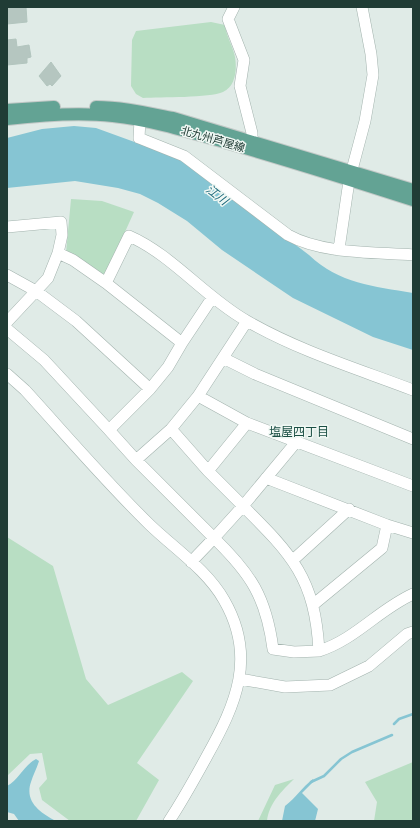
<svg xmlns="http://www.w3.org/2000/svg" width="420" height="828" viewBox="0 0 420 828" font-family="'Public Sans','Noto Sans JP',sans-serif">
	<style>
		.green { fill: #b8dec3 }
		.water { fill: #86c5d3 }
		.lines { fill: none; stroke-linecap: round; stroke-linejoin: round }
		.stream { stroke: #86c5d3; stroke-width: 2.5 }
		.building { fill: #b5c6c0; stroke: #b2c5be }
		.minor-casing { stroke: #a3b3ae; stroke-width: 12 }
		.major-casing { stroke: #c1c8c6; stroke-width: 14 }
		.minor { stroke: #fff; stroke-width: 11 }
		.major { stroke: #63a394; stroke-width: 12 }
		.labels { text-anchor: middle; stroke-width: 3; stroke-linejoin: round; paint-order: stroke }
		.street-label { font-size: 11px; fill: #203c35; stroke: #f0f8f4 }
		.water-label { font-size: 12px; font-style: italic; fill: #19677a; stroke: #f0f8f4 }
		.neighbourhood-label { font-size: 12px; fill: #1b4f44; stroke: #f0f8f4 }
	</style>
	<rect width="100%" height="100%" fill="#e0ebe7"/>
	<!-- green -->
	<path class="green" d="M211,22L225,25C226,36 233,46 235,57C237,69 236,86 223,92C210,98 160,97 143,98L136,94L131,86L132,40L136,31Z
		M71,199L102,201L134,212L106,274L102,276L66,253Z
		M7,537L53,566L86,679L108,705L182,672L193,681L137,763L159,780L136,821H70L42,800L39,788L47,779L42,753L30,754L7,776Z
		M413,762V821H374L377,802L365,782Z
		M294,779C282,791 269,803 267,821H258L275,785Z"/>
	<!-- water -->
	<path class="water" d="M74,126L96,128L173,156L197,170L309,255C340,284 373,286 413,293V350L373,337L293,298L222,250L187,221L158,203L140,194L118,188L75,181L7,188V138L42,129Z
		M36,759L39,761C37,768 33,775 31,782C24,802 41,813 56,821H19L14,814L7,812V786C19,780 23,766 36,759Z
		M313,779L314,781L302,793L318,809L315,821H282L285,806C296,798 302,787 313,779Z"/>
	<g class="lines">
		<!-- stream -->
		<path class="stream" d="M394,724L399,719L413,714
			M311,782L324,776L341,759L352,752L392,735"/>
	</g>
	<!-- building -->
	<path class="building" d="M7,7H26L27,22L7,24Z
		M16,39L17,47L29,45L31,57L27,58V63L7,65V40Z
		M51,62L61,76L52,86L50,84L47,86L39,76Z"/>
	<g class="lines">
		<!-- minor casing -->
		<g class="minor-casing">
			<path id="minor" d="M234,7L228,19L244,60L240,86L252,133V141
				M140,120L139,138L184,156L288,235C322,254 374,252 413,255
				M7,227L61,222L62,235L58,253L73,260L106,283L129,236C171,254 206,298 247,321C299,351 358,369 413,390
				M339,249L349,181L365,121L373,75L371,54L362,7
				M7,275L36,291L48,278L58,253
				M7,322L36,291L76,321L150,389L168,367L182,343L106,283
				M7,329L44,360L109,430L150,389
				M182,343L212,298
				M223,358L255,374L413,439
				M7,374L25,390C66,435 106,482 150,525C175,549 207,570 224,600C257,657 236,704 207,756C195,778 183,800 169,821
				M198,396L247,423L413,486
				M171,429L208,471L247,423
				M109,430L136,460L171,429L198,396L247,321
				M136,460L214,538L243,506C292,555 315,578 319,651L294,652L273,649C266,597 251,574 214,538L191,562
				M208,471L243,506L297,441
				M266,478L387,525L413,533
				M293,560L349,509
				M314,604L382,548L387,525
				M319,651C356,639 378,610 413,594
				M240,679L285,687L330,685L369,666L407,634L413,632"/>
		</g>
		<!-- major casing -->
		<g class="major-casing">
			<path id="major" d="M96,107C122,107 147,113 173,118L413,190
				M7,110L54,107
				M7,119C41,115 79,112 113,116C152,120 190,132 228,143C290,161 351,180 413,200"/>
		</g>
		<!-- minor -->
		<use href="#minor" class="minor"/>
		<!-- major -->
		<use href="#major" class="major"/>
	</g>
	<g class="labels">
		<!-- street labels -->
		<g class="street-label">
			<text transform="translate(213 139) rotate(16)" y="4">北九州芦屋線</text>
		</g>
		<!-- water labels -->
		<g class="water-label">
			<text transform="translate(217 195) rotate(38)" y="4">江川</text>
		</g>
		<!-- neighbourhood labels -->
		<g class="neighbourhood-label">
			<text x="299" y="436">塩屋四丁目</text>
		</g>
	</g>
	<!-- border -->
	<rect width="420" height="828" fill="none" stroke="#203c35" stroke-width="16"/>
</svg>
